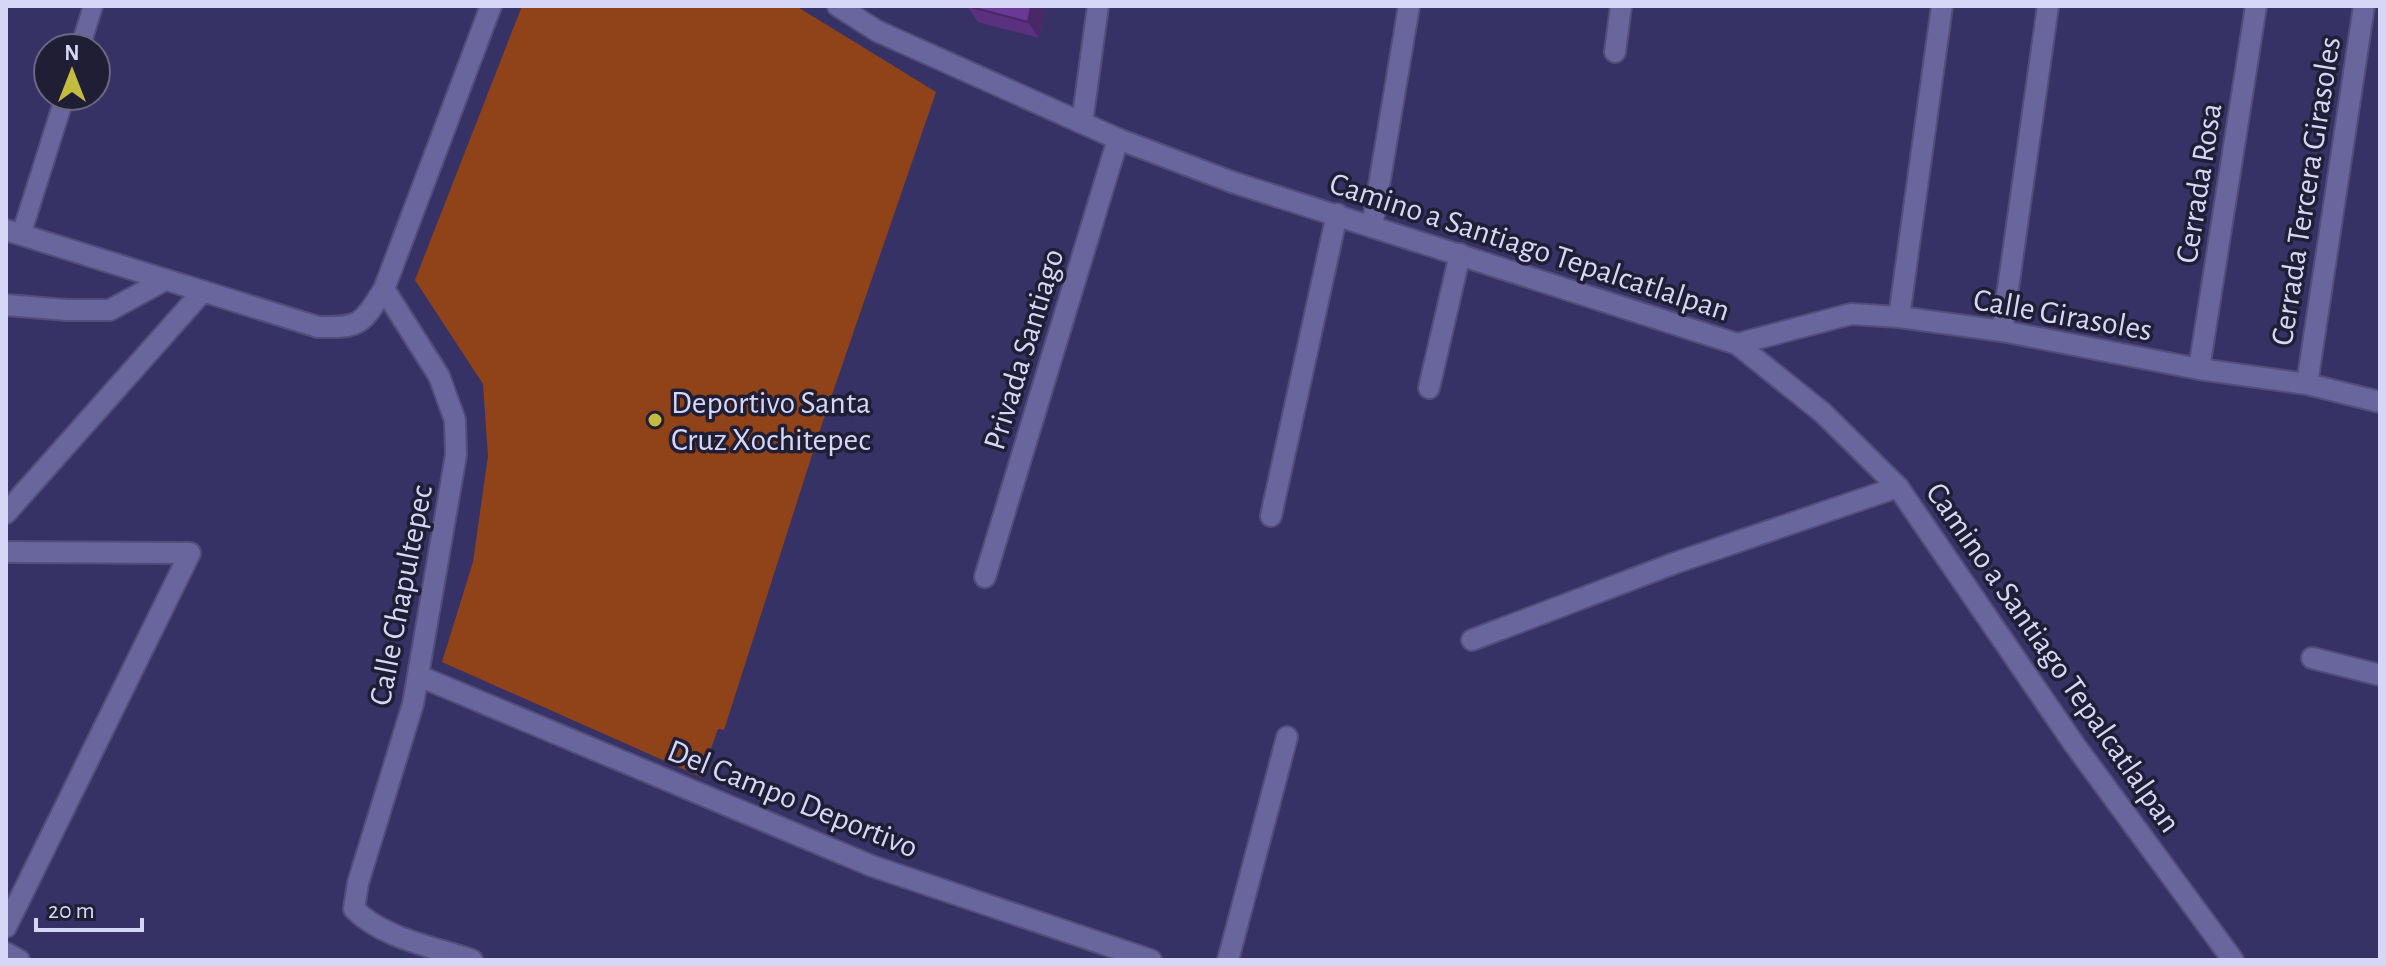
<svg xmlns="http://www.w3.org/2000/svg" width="2386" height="966" viewBox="0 0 2386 966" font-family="'Alegreya Sans',sans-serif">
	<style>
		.green { fill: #904318 }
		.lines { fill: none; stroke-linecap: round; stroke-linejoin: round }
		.service-casing { stroke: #534d79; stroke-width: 22 }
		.minor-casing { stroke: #534d79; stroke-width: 24 }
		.tertiary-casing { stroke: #534d79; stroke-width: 24 }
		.service { stroke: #69659d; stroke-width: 18 }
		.minor { stroke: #69659d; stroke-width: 20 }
		.tertiary { stroke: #69659d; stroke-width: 20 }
		.wall { fill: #5a317f }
		.shaded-wall { fill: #4a2868 }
		.building { fill: #693994; stroke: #4a2868; stroke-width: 2 }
		.poi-dot { fill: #c4bc3e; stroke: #201e35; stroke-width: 3 }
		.labels { text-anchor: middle; stroke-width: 7; stroke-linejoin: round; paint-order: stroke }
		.street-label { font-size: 32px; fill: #d6d6f6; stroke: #201e35 }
		.poi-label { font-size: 32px; fill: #d6d6f6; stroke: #201e35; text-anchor: start }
	</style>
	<rect width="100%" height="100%" fill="#373265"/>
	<!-- green -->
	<path class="green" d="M522,6H796L936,92L822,424L724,730L718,729L701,777L442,662L473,562L488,456L483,384L415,280Z"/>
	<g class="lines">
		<!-- service casing -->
		<g class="service-casing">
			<path id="service" d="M80,48L93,6
				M21,235L65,96"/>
		</g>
		<!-- minor casing -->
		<g class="minor-casing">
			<path id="minor" d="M1615,52L1621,6
				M1082,123L1098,6
				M1372,227L1409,6
				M6,230L318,327C361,328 362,324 384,289L491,6
				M384,289L439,376L455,420L456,455L413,704L358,883L354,909C382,938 434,947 472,960
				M6,305L67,310H110L165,280
				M1899,317L1942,6
				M2002,331L2048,6
				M1737,344L1851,314L1899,317L2002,331L2199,369L2307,384L2380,402
				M2199,369L2256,6
				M2307,384L2364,6
				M1429,388L1460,254
				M6,513L203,291
				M1271,516L1337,214
				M6,552L190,553L6,927
				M985,577L1118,139
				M1472,640L1675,563L1898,487
				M2312,658L2380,675
				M419,676L872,866L1151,960
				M6,953L19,960
				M1228,960L1287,737"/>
		</g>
		<!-- tertiary casing -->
		<g class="tertiary-casing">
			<path id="tertiary" d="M838,6L877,31L1118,139L1232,182L1737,344L1823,413L1898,487L2074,744L2233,960"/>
		</g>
		<!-- service -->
		<use href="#service" class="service"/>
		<!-- minor -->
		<use href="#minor" class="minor"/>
		<!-- tertiary -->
		<use href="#tertiary" class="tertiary"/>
	</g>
	<!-- wall -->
	<path class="wall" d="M967,6H1045L1039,38L978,22Z"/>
	<!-- shaded-wall -->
	<path class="shaded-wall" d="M1031,6H1045L1039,38L1028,22Z"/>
	<!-- building -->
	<path class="building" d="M967,6H1031L1028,22Z"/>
	<!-- markers -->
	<circle class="poi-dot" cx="655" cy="420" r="8"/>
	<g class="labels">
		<!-- street labels -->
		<g class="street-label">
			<text transform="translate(2198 183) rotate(-81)" y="11">Cerrada Rosa</text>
			<text transform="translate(2305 191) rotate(-81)" y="11">Cerrada Tercera Girasoles</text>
			<text transform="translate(1530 246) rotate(18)" y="11">Camino a Santiago Tepalcatlalpan</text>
			<text transform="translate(2063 314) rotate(10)" y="11">Calle Girasoles</text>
			<text transform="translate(1023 349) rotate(-73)" y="11">Privada Santiago</text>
			<text transform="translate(400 595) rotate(-79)" y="11">Calle Chapultepec</text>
			<text transform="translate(2054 657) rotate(55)" y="11">Camino a Santiago Tepalcatlalpan</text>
			<text transform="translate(793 798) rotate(22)" y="11">Del Campo Deportivo</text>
		</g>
		<!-- poi labels -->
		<g class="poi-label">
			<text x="671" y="413">Deportivo Santa<tspan x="671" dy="37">Cruz Xochitepec</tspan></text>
		</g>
	</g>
	<!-- border -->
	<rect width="2386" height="966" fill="none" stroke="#d6d6f6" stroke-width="16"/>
	<!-- north arrow -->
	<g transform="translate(72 72)"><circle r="38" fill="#201e35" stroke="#696882" stroke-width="2"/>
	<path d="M0-6L14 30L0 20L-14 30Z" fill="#c4bc3e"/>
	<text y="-12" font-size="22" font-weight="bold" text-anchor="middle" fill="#d6d6f6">N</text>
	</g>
	<!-- scale -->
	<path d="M36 918v12h106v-12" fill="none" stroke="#d6d6f6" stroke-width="4"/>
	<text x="48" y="918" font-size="24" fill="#d6d6f6" stroke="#201e35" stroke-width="6" paint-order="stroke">20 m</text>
</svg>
